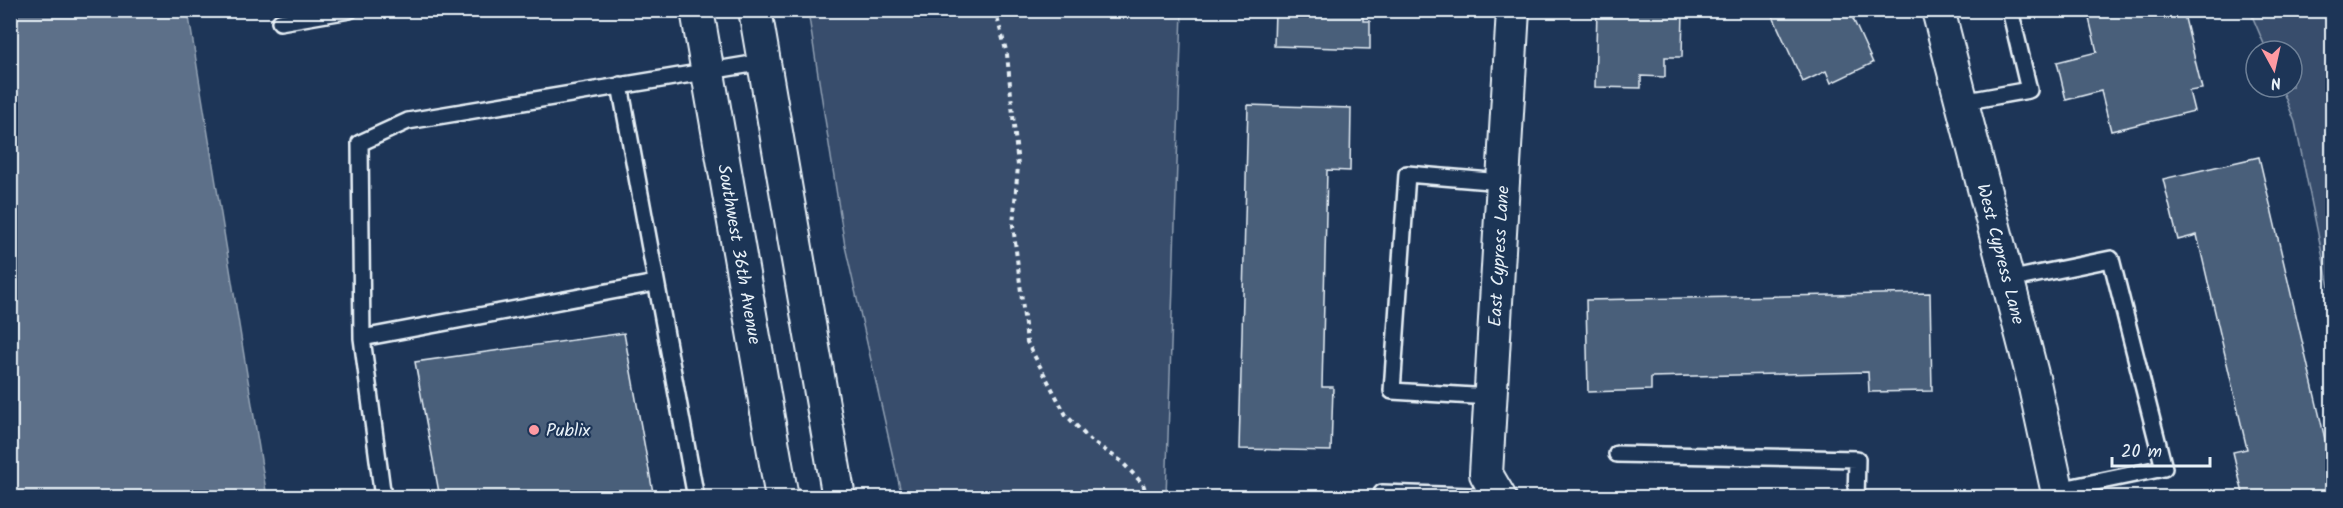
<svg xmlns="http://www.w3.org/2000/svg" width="2343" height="508" viewBox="0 0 2343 508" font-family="Kalam,sans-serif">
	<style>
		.green { fill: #374d6c; stroke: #909fb2; stroke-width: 1.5 }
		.water { fill: #5d7089; stroke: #95a4b5; stroke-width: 1.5 }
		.building { fill: #495e7a; stroke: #e8f1f8; stroke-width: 1.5 }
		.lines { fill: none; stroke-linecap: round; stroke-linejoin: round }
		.service-casing { stroke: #e8f1f8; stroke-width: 20 }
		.minor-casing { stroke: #e8f1f8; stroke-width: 36 }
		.path { stroke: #e8f1f8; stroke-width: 4; stroke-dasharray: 4.5 4.5; stroke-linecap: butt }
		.service { stroke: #1d3557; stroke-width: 15 }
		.minor { stroke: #1d3557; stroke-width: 32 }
		.poi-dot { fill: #ff9aa2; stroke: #1d3557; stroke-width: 2 }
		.labels { text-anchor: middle; stroke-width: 4.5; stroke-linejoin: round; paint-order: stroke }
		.street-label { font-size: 18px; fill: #e8f1f8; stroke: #1d3557 }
		.poi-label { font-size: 18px; fill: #e8f1f8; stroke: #1d3557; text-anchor: start }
	</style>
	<rect width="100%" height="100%" fill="#1d3557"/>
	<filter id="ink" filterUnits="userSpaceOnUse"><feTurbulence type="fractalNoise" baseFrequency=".0167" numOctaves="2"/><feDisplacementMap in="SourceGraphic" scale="12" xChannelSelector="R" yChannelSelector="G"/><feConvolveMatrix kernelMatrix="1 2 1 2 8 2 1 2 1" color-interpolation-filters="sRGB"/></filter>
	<g filter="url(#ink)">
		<!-- green -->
		<path class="green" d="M808,11H1182L1166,497H902L845,246Z
			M2250,11H2332V302L2295,122L2281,87H2292V51H2267Z"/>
		<!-- water -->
		<path class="water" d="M10,11H188L267,497H11Z"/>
		<!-- building -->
		<path class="building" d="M1275,10H1363V21H1370V49L1274,46Z
			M1597,10H1683L1682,57H1665V77L1641,76V88L1595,87Z
			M1770,10H1849L1873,63L1831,83L1826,71L1803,82Z
			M2087,10H2183L2202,89L2189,91L2194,111L2111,131L2101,91L2066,100L2057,62L2097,52Z
			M1248,105L1351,108L1350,171L1327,170L1322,387H1333L1331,451L1239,449Z
			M2259,157L2332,469V492L2309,498H2244L2233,452L2247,449L2197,235L2178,240L2163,179Z
			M1930,293L1932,391L1869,392L1868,372L1651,377V390L1588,392L1586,300Z
			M624,333L654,498H440L415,362Z"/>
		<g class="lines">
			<!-- service casing -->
			<g class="service-casing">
				<path id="service" d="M280,22L350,10
					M620,85L696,498
					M1962,102L2029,90L2010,10
					M2008,280L2111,259L2164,468L2058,490
					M362,338L655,283
					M1490,397L1392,391L1407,174L1502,182
					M1617,454L1857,459L1856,498
					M383,498L362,338L360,143L408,121L764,62
					M1381,498L1382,493L1500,497"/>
			</g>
			<!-- minor casing -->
			<g class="minor-casing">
				<g id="minor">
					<path id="s1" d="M697,10L782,498"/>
					<path d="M755,10L839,498"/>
					<path id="s2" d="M1938,10L2033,378L2059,498"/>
					<path id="s3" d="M1500,498L1486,474L1513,10"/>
				</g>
			</g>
			<!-- path -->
			<path class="path" d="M995,10L1007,54L1018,166L1013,225L1027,342L1066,415L1090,440L1121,461L1143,484L1148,498"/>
			<!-- service -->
			<use href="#service" class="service"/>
			<!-- minor -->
			<use href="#minor" class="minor"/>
		</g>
	</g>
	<!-- markers -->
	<circle class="poi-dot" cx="534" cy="430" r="6"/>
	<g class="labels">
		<!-- street labels -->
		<g class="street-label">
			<text dy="6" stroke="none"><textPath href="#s2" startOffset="252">West Cypress Lane</textPath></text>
			<text dy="6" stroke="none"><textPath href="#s1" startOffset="248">Southwest 36th Avenue</textPath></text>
			<text dy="6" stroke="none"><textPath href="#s3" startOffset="246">East Cypress Lane</textPath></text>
		</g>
		<!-- poi labels -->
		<g class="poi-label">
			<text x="546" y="436">Publix</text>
		</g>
	</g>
	<!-- margin -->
	<rect width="2343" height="508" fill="none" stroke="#1d3557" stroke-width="36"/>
	<rect x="18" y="18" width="2307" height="472" fill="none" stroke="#e8f1f8" stroke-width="2" filter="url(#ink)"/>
	<!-- north arrow -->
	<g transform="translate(2274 69) rotate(172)"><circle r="28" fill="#1d3557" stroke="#6e8097" stroke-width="1.5"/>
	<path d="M0-4.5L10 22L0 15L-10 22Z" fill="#ff9aa2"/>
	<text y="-9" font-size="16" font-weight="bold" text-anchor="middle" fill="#e8f1f8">N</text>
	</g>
	<!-- scale -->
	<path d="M2112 457v9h98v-9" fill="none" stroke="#e8f1f8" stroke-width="3"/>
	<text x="2121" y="457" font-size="18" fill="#e8f1f8" stroke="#1d3557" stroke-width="4.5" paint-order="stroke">20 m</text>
</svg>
